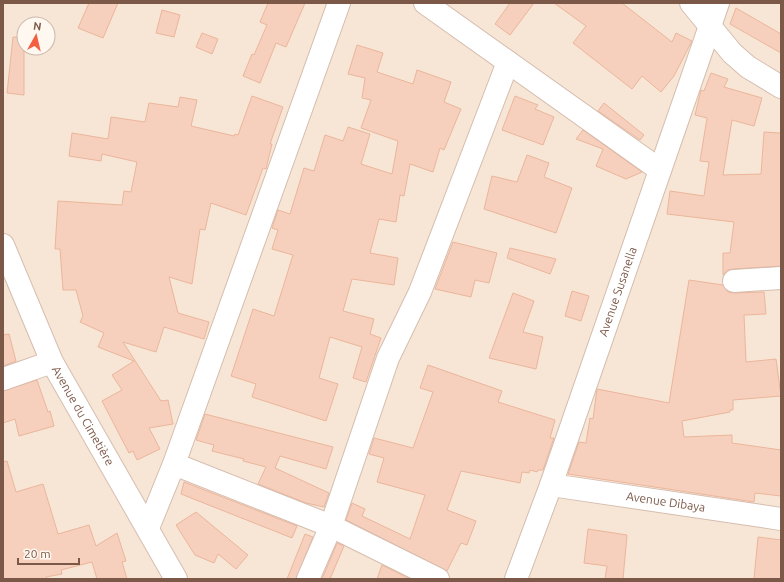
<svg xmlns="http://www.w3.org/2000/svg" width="784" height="582" viewBox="0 0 784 582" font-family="Ubuntu,sans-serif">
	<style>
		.residential { fill: #f7e6d5; fill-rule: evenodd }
		.building { fill: #f7d0bd; stroke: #ebb59b }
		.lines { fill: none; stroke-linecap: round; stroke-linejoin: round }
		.street-casing { stroke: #d5bdaf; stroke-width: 24 }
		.street { stroke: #fff; stroke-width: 22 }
		.labels { text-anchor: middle; stroke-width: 4; stroke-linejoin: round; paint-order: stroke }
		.street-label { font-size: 12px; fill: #7c5848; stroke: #fff8f0 }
	</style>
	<rect width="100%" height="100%" fill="#fef4e8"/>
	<!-- residential -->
	<path class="residential" d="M3,3H781V579H3ZM24,24H48V48H24Z"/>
	<!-- building -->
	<path class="building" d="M89,3H118L103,38L78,28Z
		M268,3H305L286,47L276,43L260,83L243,76L252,54L254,55L267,25L260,22Z
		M510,3H534L510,35L495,24Z
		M554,3H622L672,42L676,33L692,41L674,76L661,92L642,76L632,89L573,43L586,26Z
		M736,8L781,34V53L730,24Z
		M162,10L180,15L174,37L156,33Z
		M202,33L218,39L212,54L196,47Z
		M13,37L24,38V95L7,93Z
		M357,45L383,53L377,72L413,84L417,70L451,82L444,102L461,109L444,150L440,148L433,172L410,164L404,196L400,195L396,222L379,219L370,253L398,258L394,285L352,279L343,311L374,319L370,334L381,338L366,382L353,378L362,347L330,337L319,378L338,384L326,421L252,397L256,384L231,376L253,309L274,316L293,255L272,249L278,230L272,228L278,210L290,214L304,168L314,171L325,135L343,141L348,127L370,134L361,164L392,174L398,141L361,128L371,100L362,98L365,78L348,74Z
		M711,73L728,79L724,87L762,98L754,126L732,120L723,175L761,174L764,132L781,133V266L733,269L727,270L723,275V253H730L734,222L667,214L670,191L704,196L709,162L700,161L707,118L695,115L701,90L704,91Z
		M252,96L283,107L270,144H272L266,169L263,168L246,215L211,203L205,230L200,229L192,284L169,277L178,313L209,322L204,339L164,327L156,352L123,342L161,401L168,400L173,424L149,428L160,449L137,460L133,451L129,453L102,401L122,390L112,375L134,361L98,347L104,333L80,322L83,316L76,290H63L60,249H55L58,201L122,205L124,191L131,192L137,162L102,154L101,161L69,156L72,133L108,139L111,117L145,122L149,103L178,107L180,97L197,100L191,126L234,136L235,134L238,135Z
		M515,96L538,105L535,109L554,117L543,145L502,130Z
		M604,103L644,135L640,140L598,111Z
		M583,130L642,172L626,179L596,166L603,149L576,139Z
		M527,155L549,163L544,177L572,188L556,233L484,209L492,176L517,182Z
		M453,242L497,253L489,283L475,280L471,297L435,289Z
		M510,248L556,259L550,274L507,258Z
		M689,280L723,285L728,292L734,293L764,292L766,314L744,315L746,362L776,359L781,396L733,400V410H730V412L682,421L684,437L732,435V443L781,450V496L755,493L754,502L568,474L579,442L586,443L590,418L593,419L597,389L669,403Z
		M572,291L589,296L581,321L565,316Z
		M513,293L534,301L523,332L543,337L536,369L489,358Z
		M9,334L16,361L3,366V335Z
		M428,365L502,391L498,402L555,420L550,438H554L543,470H538L537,472L530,470L529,473L522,472L520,483L461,471L447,510L476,521L467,545L461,543L447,571L346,520L352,503L365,509L362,516L410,539L425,495L377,482L384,458L369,454L374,438L413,448L433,392L420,388Z
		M37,380L48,412L50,411L54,426L19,436L15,419L3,423V391Z
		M205,414L333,447L326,469L280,456L275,468L329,493L324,507L306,503L258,484L266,467L243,461L244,459L212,451L214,445L196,440Z
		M7,461L16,492L43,484L58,534L89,525L96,546L117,533L126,561L122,562L127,579H97L92,562L61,570L62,574L46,577L47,579H3V462Z
		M184,482L297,526L292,538L181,494Z
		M196,512L248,555L236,569L218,554L214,563L195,555L176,525Z
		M588,529L627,535L623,579H605L607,566L584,563Z
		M305,534L313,537L296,579H287Z
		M758,537L781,540V579H754Z
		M337,543L344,546L330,579H322Z
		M382,565L410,579H377Z"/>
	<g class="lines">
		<!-- street casing -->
		<g class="street-casing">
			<g id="street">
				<path d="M425,3L660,170"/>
				<path d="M691,3L732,53L748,67L781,87"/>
				<path id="s1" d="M3,245L52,362L176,579"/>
				<path d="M734,281L781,278"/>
				<path d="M3,379L52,362"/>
				<path d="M174,464L331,526L438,579"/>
				<path id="s2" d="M551,485L781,519"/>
				<path d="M148,528L174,464L339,3"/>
				<path d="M308,579L331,526L388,358L420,292L508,62"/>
				<path id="s3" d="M516,579L551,485L718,3"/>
			</g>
		</g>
		<!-- street -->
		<use href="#street" class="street"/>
	</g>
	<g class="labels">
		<!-- street labels -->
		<g class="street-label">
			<text dy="4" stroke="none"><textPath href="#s3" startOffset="305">Avenue Susanella</textPath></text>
			<text dy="4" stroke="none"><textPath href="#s1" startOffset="189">Avenue du Cimetière</textPath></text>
			<text dy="4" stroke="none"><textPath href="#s2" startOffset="116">Avenue Dibaya</textPath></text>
		</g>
	</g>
	<!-- border -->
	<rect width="784" height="582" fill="none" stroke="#7c5848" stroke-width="8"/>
	<!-- north arrow -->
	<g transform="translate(36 36) rotate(8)"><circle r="19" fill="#fff8f0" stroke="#cbb8ad"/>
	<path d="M0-3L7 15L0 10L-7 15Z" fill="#f45f41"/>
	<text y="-6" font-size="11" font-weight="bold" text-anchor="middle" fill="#7c5848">N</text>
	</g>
	<!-- scale -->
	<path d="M18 558v6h61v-6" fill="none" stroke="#7c5848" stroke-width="2"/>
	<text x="24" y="558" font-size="12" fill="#7c5848" stroke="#fff8f0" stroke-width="3" paint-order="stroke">20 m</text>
</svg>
